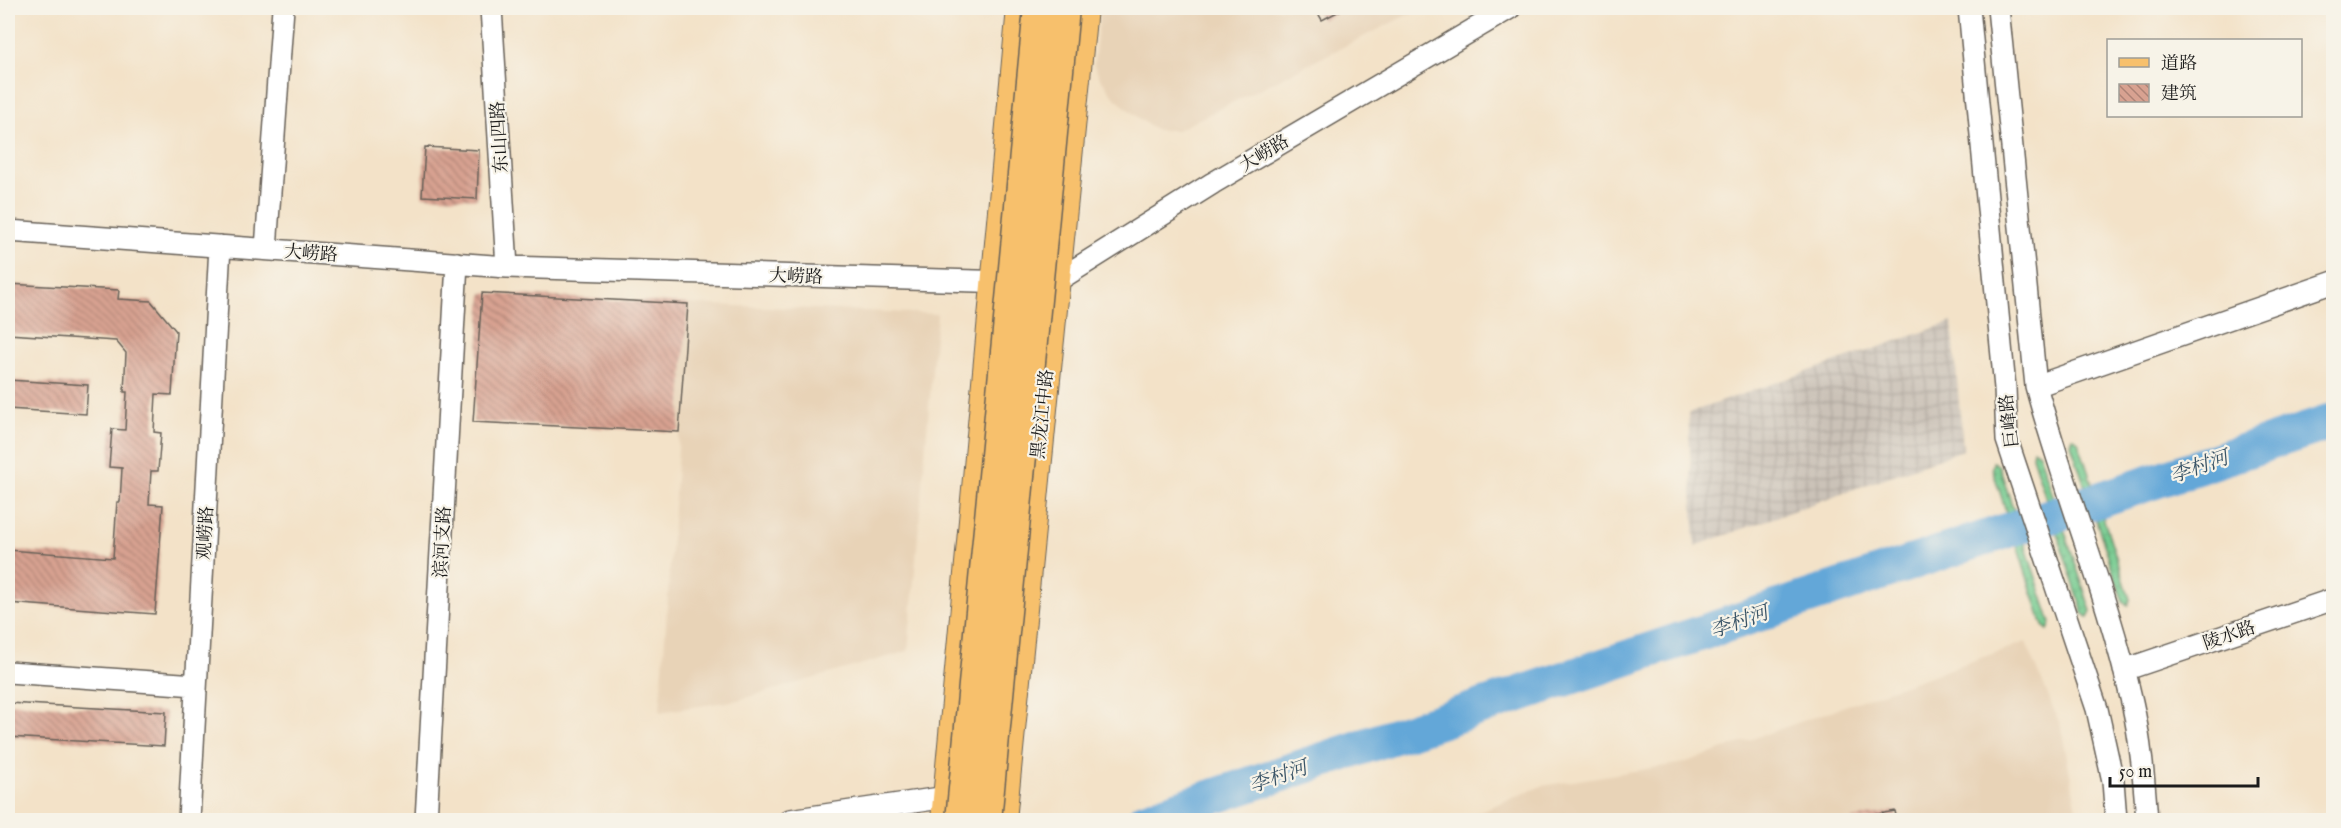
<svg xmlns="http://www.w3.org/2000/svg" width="2341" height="828" viewBox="0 0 2341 828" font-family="'IM FELL English','Noto Serif SC',serif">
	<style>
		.built { fill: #e8d3b7 }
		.industrial { fill: url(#industrial-grid) }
		.grass { fill: url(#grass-dots); stroke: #487456; stroke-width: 1.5 }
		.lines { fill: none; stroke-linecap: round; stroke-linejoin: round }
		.river { stroke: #64a7d8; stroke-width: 36 }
		.building { fill: url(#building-back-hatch) }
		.minor-casing { stroke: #676158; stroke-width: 24 }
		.major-casing { stroke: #676158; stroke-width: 28 }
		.minor { stroke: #fff; stroke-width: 21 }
		.major { stroke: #f7c06c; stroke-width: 26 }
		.highway-bridge-casing { stroke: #676158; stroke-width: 33; stroke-linecap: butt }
		.highway-bridge { stroke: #f7c06c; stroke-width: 30 }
		.labels { text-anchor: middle; stroke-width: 4.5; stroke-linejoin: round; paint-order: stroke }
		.street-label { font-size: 18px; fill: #1c1c1c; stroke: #f7f3e8 }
		.water-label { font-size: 20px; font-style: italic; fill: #395467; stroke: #f7f3e8 }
	</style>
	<defs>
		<pattern id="industrial-grid" width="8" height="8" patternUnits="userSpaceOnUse" patternTransform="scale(1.5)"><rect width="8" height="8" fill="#cbc2b8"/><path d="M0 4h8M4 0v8" fill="none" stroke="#aea69e"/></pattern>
		<pattern id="grass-dots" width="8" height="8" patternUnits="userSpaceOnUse" patternTransform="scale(1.5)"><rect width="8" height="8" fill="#75cb8f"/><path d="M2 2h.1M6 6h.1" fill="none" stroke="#65ae7b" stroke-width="1.8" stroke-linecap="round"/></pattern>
		<pattern id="building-back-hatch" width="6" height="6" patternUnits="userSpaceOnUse" patternTransform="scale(1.5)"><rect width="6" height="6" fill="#d8a291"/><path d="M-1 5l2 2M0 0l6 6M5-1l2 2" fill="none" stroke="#ae8376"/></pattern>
	</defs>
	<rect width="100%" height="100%" fill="#f7f3e8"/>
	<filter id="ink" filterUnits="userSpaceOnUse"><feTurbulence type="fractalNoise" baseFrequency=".0167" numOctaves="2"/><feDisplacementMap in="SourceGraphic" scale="12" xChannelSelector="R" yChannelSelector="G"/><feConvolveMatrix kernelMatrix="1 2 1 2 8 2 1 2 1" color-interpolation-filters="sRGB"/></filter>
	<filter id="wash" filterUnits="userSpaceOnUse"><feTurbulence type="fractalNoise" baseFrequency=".008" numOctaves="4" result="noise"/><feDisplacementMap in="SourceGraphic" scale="24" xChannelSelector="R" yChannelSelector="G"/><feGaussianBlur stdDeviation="1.35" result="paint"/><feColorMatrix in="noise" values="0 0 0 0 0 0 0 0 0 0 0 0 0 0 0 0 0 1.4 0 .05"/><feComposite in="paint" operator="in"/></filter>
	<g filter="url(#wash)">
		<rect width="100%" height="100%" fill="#f3e2c8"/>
		<!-- built -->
		<path class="built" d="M1100,8H1421L1177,130H1157L1141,120L1116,99L1100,78L1094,65Z
			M688,304L937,314L908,651L738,700L660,712Z
			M2026,642L2061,727L2079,820H1458L1542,786L1684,763Z"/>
		<!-- industrial -->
		<path class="industrial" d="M1952,322L1963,450L1695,546L1688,413Z"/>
		<!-- grass -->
		<path class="grass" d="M2073,437L2078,441L2130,599L2128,605L2123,602L2071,444Z
			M2033,449L2039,453L2091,611L2088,617L2083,613L2032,456Z
			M1993,462L1999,466L2051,623L2048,630L2043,626L1992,468Z"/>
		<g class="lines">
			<!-- river -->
			<path class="river" d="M1144,820L2334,421"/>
		</g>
		<g id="blocks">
			<!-- building -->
			<path class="building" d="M1315,8H1345L1322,20Z
				M425,147L479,150L477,199L422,196Z
				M8,284L119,290L118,299L151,301L176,331L172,395L156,394L154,432L161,433L158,471H151L149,504L163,505L155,614L8,603V550L113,558L117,502H120L122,468L109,467L112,429L125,430L127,392H124L126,353L116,341L8,334Z
				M482,293L688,304L679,432L473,422Z
				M8,380L88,385L86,414L8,409Z
				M8,703L166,712L164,746L8,737Z
				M1895,811L1897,820H1851V819Z"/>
		</g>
	</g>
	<g filter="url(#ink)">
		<use href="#blocks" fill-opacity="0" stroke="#676158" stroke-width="1.5"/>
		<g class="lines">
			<!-- minor casing -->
			<g class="minor-casing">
				<path id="minor" d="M491,8L507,267
					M1969,8L2005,388L2007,440L2097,709L2113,781L2116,820
					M1998,8L2036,386C2065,493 2108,595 2132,702C2141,741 2144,781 2147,820
					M8,231L507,267L1010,282
					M266,249L283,8
					M1045,282H1055L1213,183L1510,8
					M2036,386L2334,282
					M2124,670L2334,599
					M8,672L196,685
					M189,820L220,246
					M426,820L457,263
					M790,820L961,795"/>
			</g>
			<!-- major casing -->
			<g class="major-casing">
				<path id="major" d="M944,820L1020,8
					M1003,820L1084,8"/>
			</g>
			<!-- minor -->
			<use href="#minor" class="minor"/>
			<!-- major -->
			<use href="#major" class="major"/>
			<!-- highway-bridge casing -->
			<g class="highway-bridge-casing">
				<path id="highway-bridge" d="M961,820L1039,8
					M986,820L1064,8"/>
			</g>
			<!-- highway-bridge -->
			<use href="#highway-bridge" class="highway-bridge"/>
		</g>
	</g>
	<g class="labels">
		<!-- street labels -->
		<g class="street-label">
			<text transform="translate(499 137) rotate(-93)" y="6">东山四路</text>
			<text transform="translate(1264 153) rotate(-31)" y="6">大崂路</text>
			<text transform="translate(311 253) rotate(4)" y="6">大崂路</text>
			<text transform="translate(796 276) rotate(2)" y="6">大崂路</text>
			<text transform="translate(1042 414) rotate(-84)" y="6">黑龙江中路</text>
			<text transform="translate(2009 421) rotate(-97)" y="6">巨峰路</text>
			<text transform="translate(205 533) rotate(-87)" y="6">观崂路</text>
			<text transform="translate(442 542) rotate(-87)" y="6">滨河支路</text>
			<text transform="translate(2229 635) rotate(-19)" y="6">陵水路</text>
		</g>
		<!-- water labels -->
		<g class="water-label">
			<text transform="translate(2199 466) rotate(-19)" y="7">李村河</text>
			<text transform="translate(1739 621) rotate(-19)" y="7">李村河</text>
			<text transform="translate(1278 776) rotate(-19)" y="7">李村河</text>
		</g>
	</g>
	<!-- margin -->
	<rect width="2341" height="828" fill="none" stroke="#f7f3e8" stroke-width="30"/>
	<!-- legend -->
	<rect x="2107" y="39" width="195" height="78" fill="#f7f3e8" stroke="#9f9d96" stroke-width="1.5"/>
	<rect x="2119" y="58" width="30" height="9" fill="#f7c06c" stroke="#9f9d96" stroke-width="1.5"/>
	<text x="2161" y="69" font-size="18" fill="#1c1c1c">道路</text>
	<rect x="2119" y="84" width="30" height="18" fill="url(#building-back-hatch)" stroke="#9f9d96" stroke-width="1.5"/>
	<text x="2161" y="99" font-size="18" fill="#1c1c1c">建筑</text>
	<!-- scale -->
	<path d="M2110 777v9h148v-9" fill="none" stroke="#1c1c1c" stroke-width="3"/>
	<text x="2119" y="777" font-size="18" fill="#1c1c1c" stroke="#f7f3e8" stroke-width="4.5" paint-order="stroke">50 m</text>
</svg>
